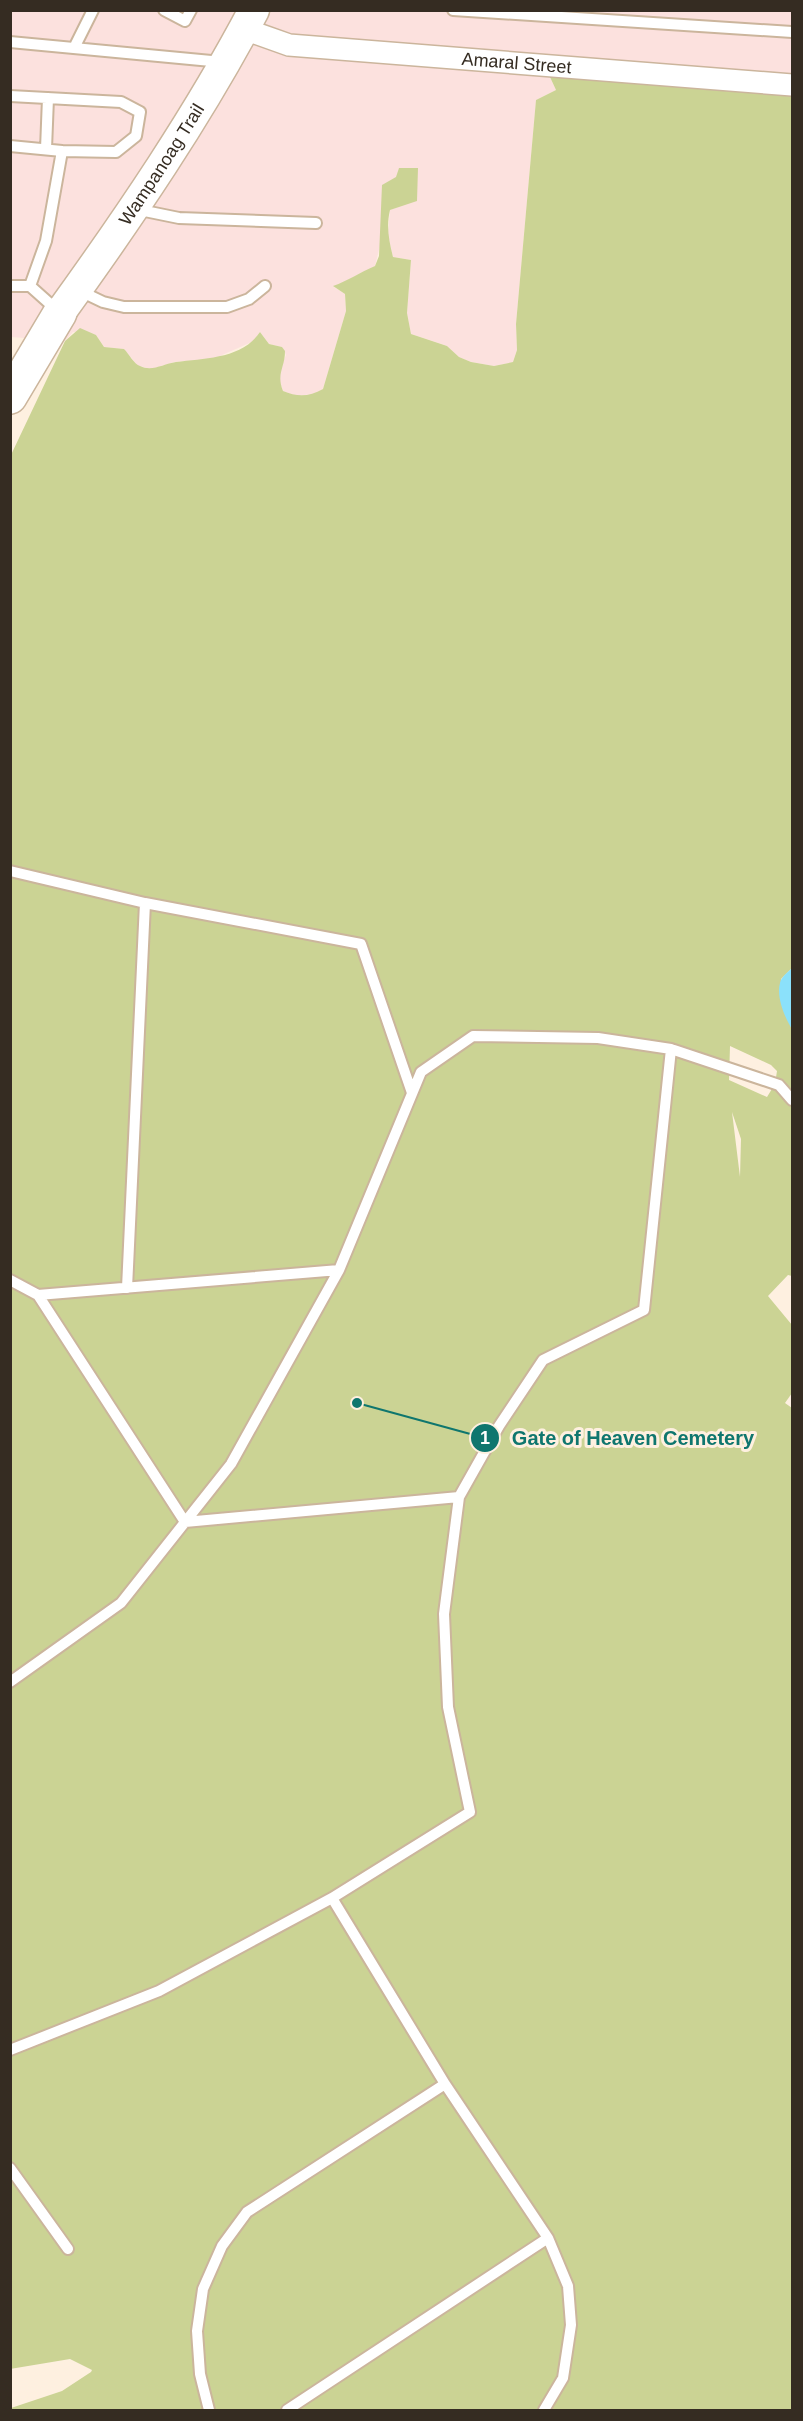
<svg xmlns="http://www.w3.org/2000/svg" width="803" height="2421" viewBox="0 0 803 2421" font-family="Helvetica,sans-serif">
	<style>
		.industrial { fill: #fce1de }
		.green { fill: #cbd394; fill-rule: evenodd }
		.water { fill: #8be1fb }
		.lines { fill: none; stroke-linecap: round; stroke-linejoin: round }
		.lane-casing { stroke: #cbb59c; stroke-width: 14 }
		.street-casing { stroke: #cbb59c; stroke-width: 24 }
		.secondary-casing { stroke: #cbb59c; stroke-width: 33 }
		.highway-casing { stroke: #cbb59c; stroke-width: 36 }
		.lane { stroke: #fff; stroke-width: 10 }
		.street { stroke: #fff; stroke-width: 21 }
		.secondary { stroke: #fff; stroke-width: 30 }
		.highway { stroke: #fff; stroke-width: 33 }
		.labels { text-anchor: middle; stroke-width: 6; stroke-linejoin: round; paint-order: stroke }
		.street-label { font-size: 18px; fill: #352c22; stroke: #fef0e0 }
		.leader { fill: none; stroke: #0f766e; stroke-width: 2 }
		.callout-dot { fill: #0f766e; stroke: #fef0e0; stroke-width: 2 }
		.mark-label { font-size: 18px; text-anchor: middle; font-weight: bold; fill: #fff }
		.callout-label { font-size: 20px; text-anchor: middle; font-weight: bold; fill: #0f766e; stroke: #fef0e0; stroke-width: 6; stroke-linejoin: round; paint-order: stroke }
	</style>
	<rect width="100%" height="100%" fill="#fef0e0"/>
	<!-- industrial -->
	<path class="industrial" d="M10,11H792V84L550,77L556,90L536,100L516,324L517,350L513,362L494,366L471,362L459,357L447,346L411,334L407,313L411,260L393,257L388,235L390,210L398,207L399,168L375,266L334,287L345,294L346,311L323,389L315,394L295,396L283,391L280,382L279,371L286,355L282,347L269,344L260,332L254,341L213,359L174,362L152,369L138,366L124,349L104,347L96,335L73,332L65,341L11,337Z"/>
	<!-- green -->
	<path class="green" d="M549,66L792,84V968L781,979L784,1010L792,1029V1276L788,1275L768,1296L792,1325V1393L785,1403L792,1408V2410H11V2408L62,2391L91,2372L92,2370L70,2359L10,2369V457L65,341L80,328L96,335L104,347L124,349C129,354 134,364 140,366C152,372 163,364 176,362C205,358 242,359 260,332L269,344L282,347L285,351C285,368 276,373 283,391C297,397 309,397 323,389L346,311L345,294L333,286C348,281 360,272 375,266L379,256L382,185L396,177L399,168H418L417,201L390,210C386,226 389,241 393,257L411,260L407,313L411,334L447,346L459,357L471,362L494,366L513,362L517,350L516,324L536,100L556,90L550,77ZM730,1046L771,1065L777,1071L775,1084L767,1097L729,1080ZM732,1112L741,1139L740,1177Z"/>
	<!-- water -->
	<path class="water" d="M792,968V1029C785,1018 776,997 780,983C781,977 788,972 792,968Z"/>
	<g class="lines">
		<!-- lane casing -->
		<g class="lane-casing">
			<path id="lane" d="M164,10L185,21L191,10
				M453,10L792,32
				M10,42L222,62
				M74,48L93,10
				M10,96L121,102L140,112L136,136L116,152L62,151L46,241L30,286
				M10,146L62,151
				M46,149L48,98
				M135,209L179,218L316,223
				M10,286H30L58,311
				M80,291L103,302L124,307H227L249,299L265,286
				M10,871L145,903L361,944L412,1093
				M10,1280L38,1295L339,1270L421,1072L473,1036L598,1038L671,1049L779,1085L792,1100
				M127,1288L145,903
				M38,1295L185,1522L459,1497
				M10,1682L121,1603L231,1464L339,1270
				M332,1898L445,2084L548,2238L568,2286L571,2325L563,2378L544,2410
				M10,2050L159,1991L332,1898L470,1812L448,1707L444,1614L459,1497L499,1426L543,1360L644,1310L671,1049
				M10,2168L68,2249
				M209,2410L200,2374L197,2331L203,2289L222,2246L247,2212L445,2084
				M287,2410L548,2238"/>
		</g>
		<!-- street casing -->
		<g class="street-casing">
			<g id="street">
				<path id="s1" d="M244,29L289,45L792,85"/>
			</g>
		</g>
		<!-- secondary casing -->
		<g class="secondary-casing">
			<g id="secondary">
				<path id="s2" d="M60,313C130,216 198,116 254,10"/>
			</g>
		</g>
		<!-- highway casing -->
		<g class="highway-casing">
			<path id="highway" d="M10,397L60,313"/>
		</g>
		<!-- lane -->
		<use href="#lane" class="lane"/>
		<!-- street -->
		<use href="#street" class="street"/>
		<!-- secondary -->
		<use href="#secondary" class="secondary"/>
		<!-- highway -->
		<use href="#highway" class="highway"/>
	</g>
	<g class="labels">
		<!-- street labels -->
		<g class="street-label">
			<text dy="6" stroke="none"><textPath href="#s1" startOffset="276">Amaral Street</textPath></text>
			<text dy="6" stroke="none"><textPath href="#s2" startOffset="180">Wampanoag Trail</textPath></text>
		</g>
	</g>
	<!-- callouts -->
	<path class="leader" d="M357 1403L485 1438"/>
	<g class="callout-dot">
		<circle cx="357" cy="1403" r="6"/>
		<circle cx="485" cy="1438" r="15"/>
	</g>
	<g class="mark-label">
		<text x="485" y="1444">1</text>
	</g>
	<g class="callout-label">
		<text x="633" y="1445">Gate of Heaven Cemetery</text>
	</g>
	<!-- border -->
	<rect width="803" height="2421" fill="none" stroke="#352c22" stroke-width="24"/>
</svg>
